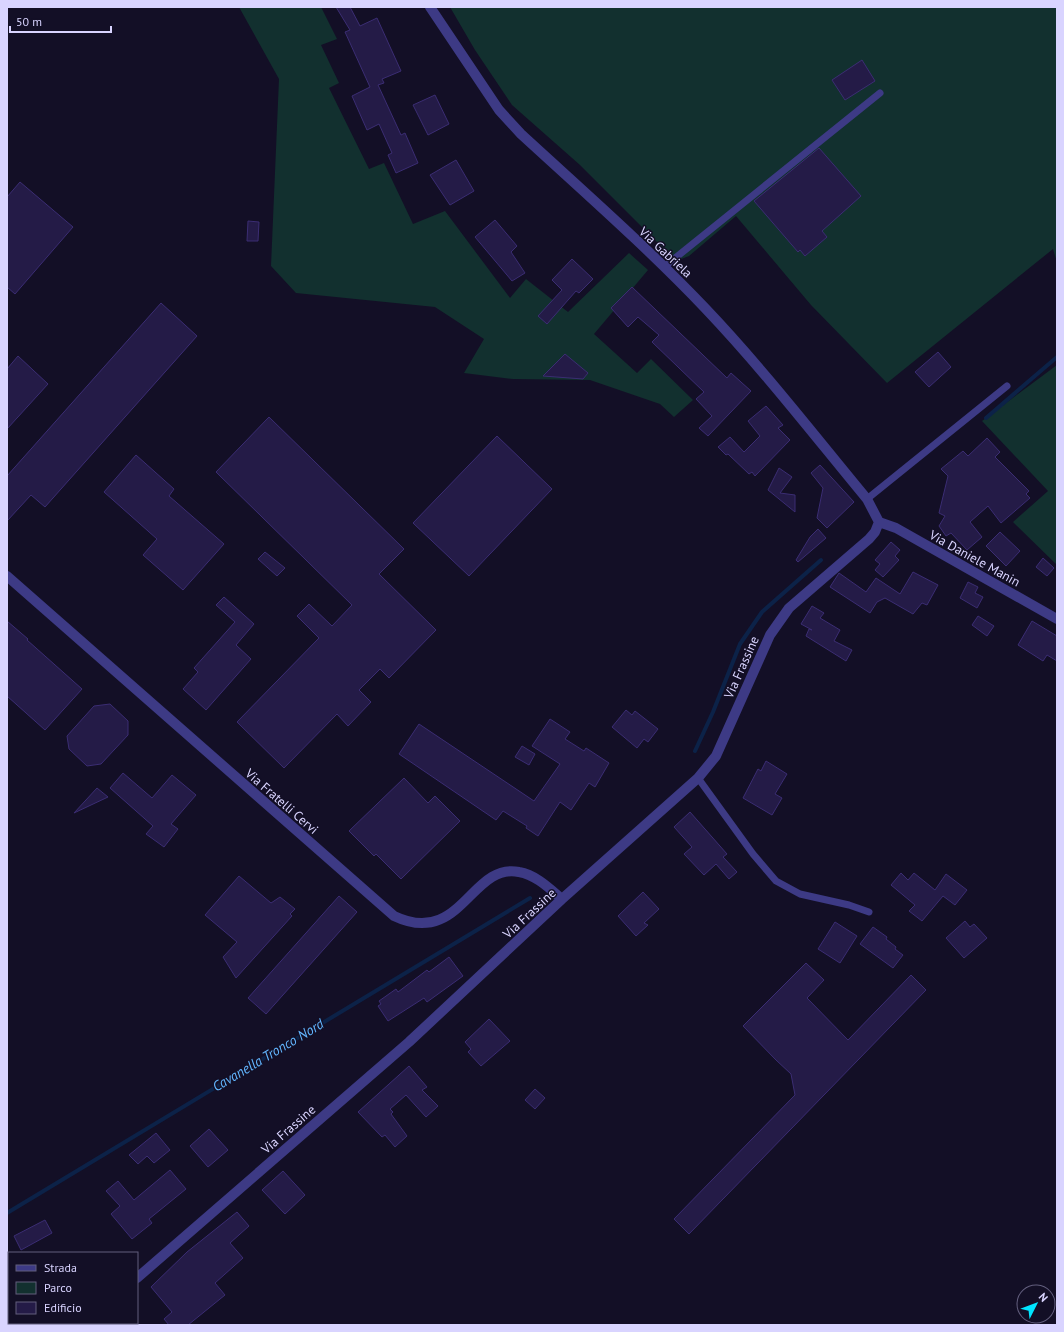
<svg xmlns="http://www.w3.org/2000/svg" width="1064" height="1332" viewBox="0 0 1064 1332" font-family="'PT Sans',sans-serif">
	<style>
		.green { fill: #12302f }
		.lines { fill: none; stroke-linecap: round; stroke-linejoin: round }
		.stream { stroke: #0c2248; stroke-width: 4 }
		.building { fill: #241b47; stroke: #3b2d73 }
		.lane { stroke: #3d3a85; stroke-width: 7 }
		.street { stroke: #3d3a85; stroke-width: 10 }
		.labels { text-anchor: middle; stroke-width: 3; stroke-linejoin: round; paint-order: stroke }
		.street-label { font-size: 13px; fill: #d9d4ff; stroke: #130f26 }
		.water-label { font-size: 14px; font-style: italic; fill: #62b6ff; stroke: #130f26 }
	</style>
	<rect width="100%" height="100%" fill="#130f26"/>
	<!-- green -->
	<path class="green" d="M239,7H321L337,39L321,45L339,83L329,88L369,169L384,163L413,224L445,211L510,298L526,279L568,312L629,253L648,270L594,334L637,373L651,359L693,400L674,417L660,404L590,380L513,379L464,373L484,339L435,307L296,293L271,266L279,79Z
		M450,7H1057V262L1053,249L887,383L811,305L736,216L689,256L676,261L580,165L512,105L475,50Z
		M1057,365V565L1013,522L1048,491L982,421Z"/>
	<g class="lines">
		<!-- stream -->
		<path class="stream" d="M986,418L1057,357
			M695,751L713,712L740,644L762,612L821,560
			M7,1213L530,898"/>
	</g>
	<!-- building -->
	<path class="building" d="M336,7H350L360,26L377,18L401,71L382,79L384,83L378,85L401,135L405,133L418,163L396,173L388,155L392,153L379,124L367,130L352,96L370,87L345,32L350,30Z
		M862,60L875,81L845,100L832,80Z
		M435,95L449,124L428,135L413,105Z
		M819,148L861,196L822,231L827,237L805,256L800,250L798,252L754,201Z
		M456,160L474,191L450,205L430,175Z
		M20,182L73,227L15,294L7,287V197Z
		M495,220L517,246L511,252L525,273L512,281L475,237Z
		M248,221L259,222L258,241H247Z
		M572,259L593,279L579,293L576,291L547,324L538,316L562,290L552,280Z
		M632,287L727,378L731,373L751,391L708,436L699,428L712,416L696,399L704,392L652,342L659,335L638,317L628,327L611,308Z
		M161,303L197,336L45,507L31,495L7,521V476Z
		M938,352L951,367L929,387L915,372Z
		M565,354L588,373L583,379L543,376Z
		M18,356L48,384L7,429V369Z
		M766,406L783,425L778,428L790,440L755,476L752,472L749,474L728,454L726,455L718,447L730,437L744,452L760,436L748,421Z
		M269,417L404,549L379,574L436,630L389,678L380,669L359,690L371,702L348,726L337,714L284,768L237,722L319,638L297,616L309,604L332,626L352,605L216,472Z
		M497,436L552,489L469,576L413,523Z
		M987,438L1000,452L995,457L1029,491L1026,494L1030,498L1001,523L988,506L970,522L982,537L967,550L951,533L946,536L939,526L945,516L939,513L948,476L941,469L963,451L968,456Z
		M136,455L174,489L169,496L224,544L183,590L143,555L157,539L104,492Z
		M820,465L854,502L827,528L817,518L823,488L811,473Z
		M779,468L792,477L780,493L795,495V512L768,490Z
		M818,529L826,538L798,562L796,560L810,537Z
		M1000,532L1020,551L1006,566L986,546Z
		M891,542L900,550L895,556L899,560L883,577L875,570L880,564L875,560Z
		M265,552L285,568L277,576L258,559Z
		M1043,558L1054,568L1047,576L1036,567Z
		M913,572L938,585L927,605L922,603L913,614L885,598L877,602L870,613L830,587L839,573L866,592L876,578L900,594Z
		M968,582L978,587L975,593L983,597L977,608L960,598Z
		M224,597L254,624L236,645L251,659L206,710L183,689L198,672L194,668L235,622L216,605Z
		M812,606L824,613L820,618L840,630L834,641L852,650L846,661L806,636L809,629L812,630L801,624Z
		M978,616L994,626L987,636L972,625Z
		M7,621L28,639L27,640L82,689L45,730L7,696Z
		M1032,621L1057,636V661L1047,655L1043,661L1018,645Z
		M110,704L128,721V735L101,764L87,766L69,749L67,736L94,706Z
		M626,710L632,715L635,711L658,729L648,742L644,739L637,748L612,727Z
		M550,719L570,732L565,739L584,751L586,748L609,763L595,787L589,783L571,810L560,802L538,836L526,828L527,826L503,811L496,820L399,754L419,724L534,801L560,764L532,746Z
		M522,746L535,754L529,765L515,757Z
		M766,761L787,774L775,794L782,798L772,815L743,798L758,769L761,771Z
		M123,773L152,798L172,775L196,795L171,824L178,829L164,847L146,834L153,826L110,788Z
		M404,778L428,803L435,796L460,821L401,879L376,854L374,856L349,831Z
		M97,788L108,797L74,813Z
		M690,812L727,854L723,857L737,872L729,879L716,864L704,875L684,854L692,847L674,827Z
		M901,873L908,880L914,873L935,890L946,874L967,890L955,905L943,896L922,921L909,911L915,905L891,885Z
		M239,876L271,903L280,897L295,909L290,914L292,916L236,978L223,957L237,942L205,915Z
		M643,892L659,909L644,923L648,925L636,936L618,916Z
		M339,896L357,912L266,1014L248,998Z
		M965,921L970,927L974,924L987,938L964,958L946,938Z
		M835,922L857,936L840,963L818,949Z
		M873,927L887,937L886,939L896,947L895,949L903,955L893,968L860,944Z
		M449,957L463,976L427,1002L424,998L388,1021L378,1006L381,1004L379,1001L396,989L398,992L427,970L429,972Z
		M806,963L824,980L807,998L848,1040L911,975L926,990L689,1234L674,1219L795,1095L791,1074L776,1060L743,1026Z
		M489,1019L510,1041L481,1066L468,1052L471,1049L465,1042Z
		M409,1066L427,1087L422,1090L438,1106L426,1117L406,1095L390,1109L393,1112L391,1114L407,1136L395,1147L385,1135L382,1137L358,1112Z
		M535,1089L545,1098L535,1109L525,1100Z
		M209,1129L228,1150L208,1167L190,1146Z
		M156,1133L170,1150L154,1163L147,1156L138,1164L129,1155Z
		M170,1170L186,1189L149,1219L152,1223L132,1239L111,1214L120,1206L106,1191L118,1181L134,1200Z
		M283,1171L305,1195L285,1214L262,1190Z
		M237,1212L249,1226L230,1243L243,1258L215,1283L225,1295L188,1325H169L164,1319L172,1312L151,1287L187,1252Z
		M45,1220L52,1233L21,1250L14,1236Z"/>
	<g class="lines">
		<!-- lane -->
		<path class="lane" d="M664,267L880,93
			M867,499L1007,386
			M698,778L753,854L776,881L800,894L849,905L869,912"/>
		<!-- street -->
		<path class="street" d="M430,7L499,110L521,134C583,191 647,247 705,308C763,369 814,435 867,499L879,522
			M879,522L896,528L1057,619
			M7,576L394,916C461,948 471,862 519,872C536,875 549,888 562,899
			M137,1278L409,1042L562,899L698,778L716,756L770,635L789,608L869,539L875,532L879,522
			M82,1325L85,1323"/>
	</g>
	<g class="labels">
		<!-- street labels -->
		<g class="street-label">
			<text transform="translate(666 252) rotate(43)" y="5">Via Gabriela</text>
			<text transform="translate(975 558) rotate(29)" y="5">Via Daniele Manin</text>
			<text transform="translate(741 667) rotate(-66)" y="5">Via Frassine</text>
			<text transform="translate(282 801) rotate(41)" y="5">Via Fratelli Cervi</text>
			<text transform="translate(529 913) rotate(-43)" y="5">Via Frassine</text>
			<text transform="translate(288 1129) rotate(-41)" y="5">Via Frassine</text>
		</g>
		<!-- water labels -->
		<g class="water-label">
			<text transform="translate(268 1055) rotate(-31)" y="5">Cavanella Tronco Nord</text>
		</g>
	</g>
	<!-- border -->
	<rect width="1064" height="1332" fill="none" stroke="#d9d4ff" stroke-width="16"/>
	<!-- legend -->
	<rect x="8" y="1252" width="130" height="72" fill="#130f26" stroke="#625e7d"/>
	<rect x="16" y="1265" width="20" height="6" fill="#3d3a85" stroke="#625e7d"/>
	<text x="44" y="1272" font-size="12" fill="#d9d4ff">Strada</text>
	<rect x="16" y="1282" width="20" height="12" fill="#12302f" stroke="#625e7d"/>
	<text x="44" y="1292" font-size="12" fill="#d9d4ff">Parco</text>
	<rect x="16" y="1302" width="20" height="12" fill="#241b47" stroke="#625e7d"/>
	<text x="44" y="1312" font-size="12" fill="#d9d4ff">Edificio</text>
	<!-- north arrow -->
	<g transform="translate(1036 1304) rotate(48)"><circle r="19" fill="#130f26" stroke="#625e7d"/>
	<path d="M0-3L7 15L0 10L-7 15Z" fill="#00e5ff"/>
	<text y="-6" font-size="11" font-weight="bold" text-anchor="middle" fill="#d9d4ff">N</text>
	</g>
	<!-- scale -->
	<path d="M10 26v6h101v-6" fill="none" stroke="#d9d4ff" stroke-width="2"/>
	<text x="16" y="26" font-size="12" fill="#d9d4ff" stroke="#130f26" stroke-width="3" paint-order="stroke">50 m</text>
</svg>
